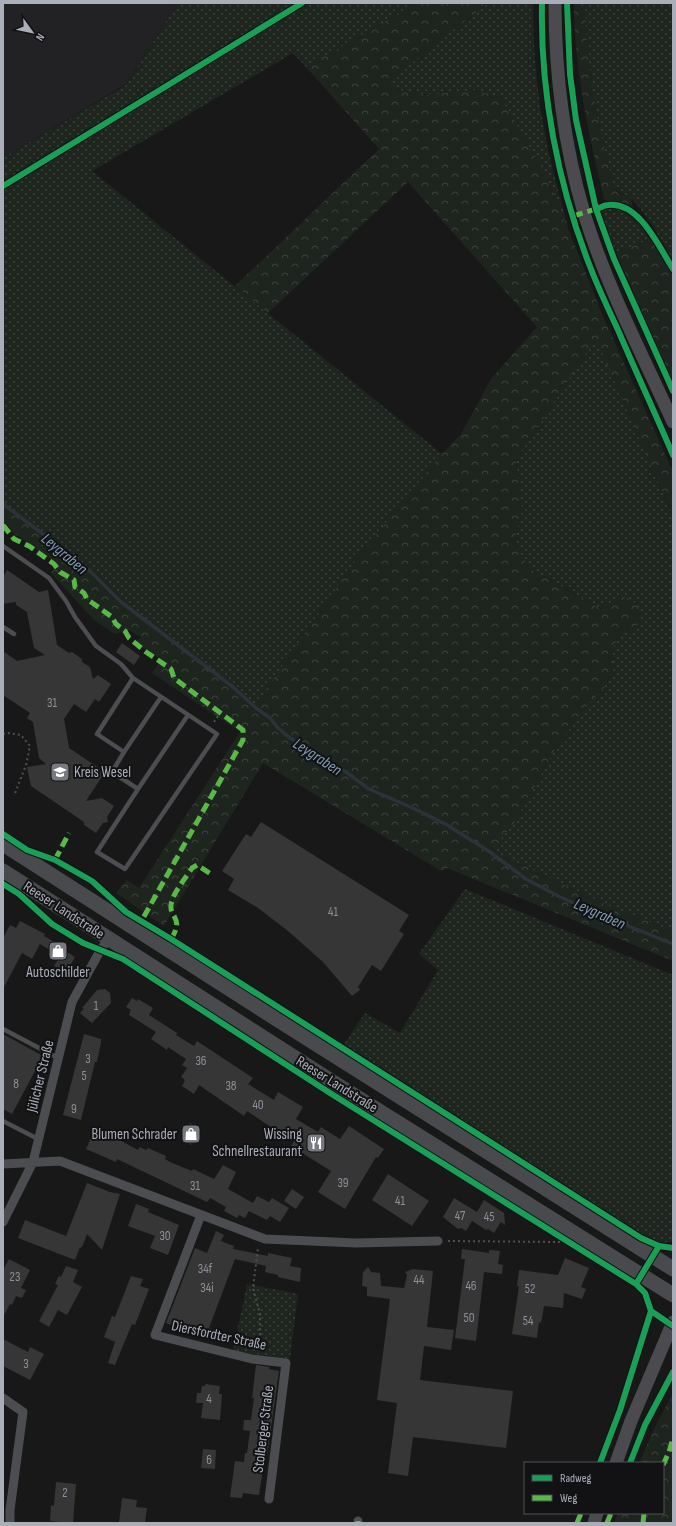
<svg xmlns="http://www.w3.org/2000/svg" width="676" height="1526" viewBox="0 0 676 1526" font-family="'Sofia Sans Condensed',sans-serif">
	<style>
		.built { fill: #222224 }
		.green { fill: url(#green-dots) }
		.forest { fill: url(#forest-crowns) }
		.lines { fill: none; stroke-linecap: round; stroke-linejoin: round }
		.stream { stroke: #2b333a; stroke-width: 3.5 }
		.building { fill: #363637 }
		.path { stroke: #4e4f53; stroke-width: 2; stroke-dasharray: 2 3; stroke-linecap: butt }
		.lane { stroke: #4c4d51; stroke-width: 4.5 }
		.street { stroke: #4c4d51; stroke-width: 9 }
		.secondary { stroke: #4b4b4f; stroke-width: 13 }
		.primary { stroke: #494a4d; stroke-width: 15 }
		.quiet { stroke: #58b947; stroke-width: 5; stroke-dasharray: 10 5; stroke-linecap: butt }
		.cycleway-casing { stroke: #121214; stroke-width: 8 }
		.cycleway { stroke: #1a9f57; stroke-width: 6 }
		.labels { text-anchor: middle; stroke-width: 4; stroke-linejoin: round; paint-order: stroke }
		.number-label { font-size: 13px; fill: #8d9098 }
		.poi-label { font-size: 15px; fill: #aaaeb9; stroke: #121214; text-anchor: end }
		.street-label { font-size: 15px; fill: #aaaeb9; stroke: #121214 }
		.water-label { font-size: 16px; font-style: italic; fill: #829bb3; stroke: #121214 }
	</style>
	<defs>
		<pattern id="green-dots" width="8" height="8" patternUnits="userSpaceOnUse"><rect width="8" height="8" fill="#1e251f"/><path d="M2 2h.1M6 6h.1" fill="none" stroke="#3c423d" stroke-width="1.8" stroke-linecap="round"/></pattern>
		<pattern id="forest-crowns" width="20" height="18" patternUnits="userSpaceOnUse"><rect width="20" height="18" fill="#1e251f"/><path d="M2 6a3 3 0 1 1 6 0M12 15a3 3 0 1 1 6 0" fill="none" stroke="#3c423d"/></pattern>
	</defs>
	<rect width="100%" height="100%" fill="#181818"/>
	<!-- built -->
	<path class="built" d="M3,3H178L126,84L3,158Z"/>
	<!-- green -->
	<path class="green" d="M178,3H297L3,183V158L126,85Z
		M308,3H417L306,67L293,53L92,171L442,454L357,558L254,708L234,689L121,603L88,572L58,547L3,506V189Z
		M488,3H533C533,45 536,86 544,128C550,163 560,197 569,231L542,167L474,90C443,93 414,101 386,83Z
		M585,3H673V260C661,240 648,216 632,199C627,194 620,195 614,188L597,117L587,49Z
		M608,208C634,211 636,218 650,239L615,254L601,216L603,211Z
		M596,338L673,517V931L613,908L491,850L515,822L555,749L589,703L604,688L613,668V648L619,635L630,631L620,596L602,609L529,568L514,542L522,511L516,459Z
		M465,889L673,975V1241L658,1244L344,1044L365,1013L400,1033L438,970L419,954Z
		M247,1284L298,1294L290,1359L233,1351Z"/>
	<!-- forest -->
	<path class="forest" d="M417,3H488L386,83L398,90L425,95L474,90L501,98L542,167L569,231L602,314L673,472V516L596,339L516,459L522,511L514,542L529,568L601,609L620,596C631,599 638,603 643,614C638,629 633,630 619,635L613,648V668L604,688L589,703L555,749L515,822L491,850L613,908L673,931V961L447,868L441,871L263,763L164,926L116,893L127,880L139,888L240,732L152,673L161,659L135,643L141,637L129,630L115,634L94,620L51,573L58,564L11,531L8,525L3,522V506L58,547L88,572L121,603L234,689L254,707L357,558L442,454L461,434L491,379L537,327L408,182L268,313L235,286L379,149L306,67Z
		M574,3H585L587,49L597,117L614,188L618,193L631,198L633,209C623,202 613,205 604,199C589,135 574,69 574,3Z
		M650,239L673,275V385L615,254Z
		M673,1393V1523H614L618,1513H663V1463H639L656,1425Z"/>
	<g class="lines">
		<!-- stream -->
		<path class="stream" d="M3,504L60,547L92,573L121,602L233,687L256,708L270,718L278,728L290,738L346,772L369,789L415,809L447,825L490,852L526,879L560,897L611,919L673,944"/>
	</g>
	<!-- building -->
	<path class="building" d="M7,570L39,592L48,590L57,645L69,653L72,652L82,659V662L90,667L93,679L98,675L111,684L99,702L95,699L86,712L74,704L64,719L69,748L105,772L86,801L102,798L114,806L107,817L108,822L103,823L96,833L84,825V822L31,786L27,767L46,764L39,758L33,722L27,718L30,713L3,695V651L17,661L45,655L34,648L27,612L16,605V602L3,604V577Z
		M122,643L140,656L134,665L116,652Z
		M261,822L409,915L399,931L404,934L381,971L372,965L358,987L360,990L352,996L323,962L288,931L258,908L228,890L234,879L222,871L246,834L251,837Z
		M20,921L45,934L44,936L65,948L64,950L75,957L66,973L54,966L60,956L40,944L32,959L22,953L3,989V938L10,925L16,928Z
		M105,989L110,993L111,1003L92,1023L80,1013L84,1009L82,1008L97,990Z
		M132,998L137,1001L138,999L153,1008L149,1015L177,1033L176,1035L194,1046L197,1041L253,1078L248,1084L274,1100L278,1092L303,1107L296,1119L318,1132L321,1127L340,1139L349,1126L384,1149L378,1158L376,1157L345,1209L318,1192L331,1171L291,1146L297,1136L279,1129L277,1131L247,1111L244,1116L199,1085L194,1094L182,1086L185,1080L181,1077L187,1068L182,1065L186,1059L168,1047L167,1050L151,1039L156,1032L129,1015L131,1010L126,1007Z
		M3,1034L43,1056L12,1114L3,1109Z
		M84,1034L101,1039V1043L97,1062H95L81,1120L63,1115Z
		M190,1123L200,1129L191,1145L181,1139Z
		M95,1129L100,1132L101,1130L138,1150L140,1147L146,1150L148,1148L166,1156L165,1159L170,1162L192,1171L193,1169L214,1179L223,1165L236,1172L228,1189L253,1203L257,1196L269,1202L272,1198L289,1208L280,1222L270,1216L267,1220L249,1211L245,1218L239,1215L237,1218L224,1211L226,1207L210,1198L207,1202L117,1159L116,1162L86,1149Z
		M388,1174L429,1201L412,1226L372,1200Z
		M87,1183L110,1192L120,1194L102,1250L87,1234L83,1245L81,1248L80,1247L75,1260L18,1238L25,1220L66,1236Z
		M292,1189L304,1197L296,1209L284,1201Z
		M454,1198L477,1212L484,1200L504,1213L505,1225L501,1222L494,1233L488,1229L486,1230L472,1221L466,1231L461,1228L458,1229L443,1217Z
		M136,1204L149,1209L148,1212L179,1225L168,1255L150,1248L155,1236L128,1226Z
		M216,1231L224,1235L221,1241L234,1246L233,1249L268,1256V1253L292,1258L290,1266L301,1268L300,1282L278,1277V1275L265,1272L266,1266L235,1259L209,1328L219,1331L215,1341L166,1323L195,1248L207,1253Z
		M462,1249L489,1253V1250L500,1251L498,1264L503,1265L502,1274L484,1272L476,1341L455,1338L465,1259H461Z
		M565,1258L589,1268L581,1287L586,1289L582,1299L564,1293L563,1308L544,1306L541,1323L539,1322L537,1338L512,1334L519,1286H517L519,1270L558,1275Z
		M9,1259L30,1270L21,1288L26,1290L22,1298L16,1296L12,1305L10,1304L3,1317V1270Z
		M66,1266L78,1270L73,1282L82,1287L67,1315L58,1310L49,1327L39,1321L58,1285L55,1284L59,1276L61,1277Z
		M368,1267L371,1272L380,1273L381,1286L404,1288L407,1275L405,1272L413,1269L433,1271L427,1327L454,1330L451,1350L424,1346L420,1380L513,1391L506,1448L413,1437L408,1476L388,1473L397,1403L377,1400L390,1299L367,1296V1287L362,1286L363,1272Z
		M131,1276L143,1279L140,1286L149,1289L135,1325L132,1324L115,1365L108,1363L115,1342L104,1337L112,1316L115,1317Z
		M3,1339L28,1352L30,1347L44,1354L30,1380L3,1366Z
		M256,1365L269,1367V1369L279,1371L267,1456L265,1455L259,1495L243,1493L242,1498L230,1497L235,1461L244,1462L245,1453H247L250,1431L243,1430L244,1420H251L254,1398H252Z
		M205,1384L220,1386L219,1394H222L220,1420L201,1418L203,1403H196L197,1393H201L202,1386H205Z
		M203,1449L216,1450L215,1469L201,1468Z
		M56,1482L76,1484L73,1523L50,1521L51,1505L54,1506Z
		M122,1498L137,1500L136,1507L147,1508L145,1523H119Z"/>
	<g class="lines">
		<!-- path -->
		<path class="path" d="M214,722L220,713
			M3,734L8,733L21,735L30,746L26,765L14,796
			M448,1241L561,1242
			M258,1350L260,1339V1314L253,1288L258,1248"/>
		<!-- lane -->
		<path class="lane" d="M3,546L49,578L66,601L75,617L96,646L121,664L133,678L97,734L124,752L161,697
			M3,627L14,634
			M133,678L217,734L125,869L97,852L138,789
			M124,752L112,772L138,789L188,715
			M3,1029L58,1058
			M3,1121L38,1139"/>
		<!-- street -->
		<path class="street" d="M3,1164L60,1161L265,1239L356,1243L438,1241
			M201,1215L155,1335L252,1359L286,1363L269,1499
			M3,1222L33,1162L72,1002L101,949L109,939
			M3,1398L23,1412L10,1510V1523
			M358,1523V1521"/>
		<!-- secondary -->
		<path class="secondary" d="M555,3C555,74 564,145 584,213C606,285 642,354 673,422
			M616,1463L631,1421L673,1322
			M594,1523L597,1513"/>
		<!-- primary -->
		<path class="primary" d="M3,844L278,1020L673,1269
			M3,871L336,1084L673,1295"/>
		<!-- quiet -->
		<path class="quiet" d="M573,216L599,208
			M3,525L14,539L29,546L54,564L60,572L74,580L75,587L84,593L87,599L112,617L116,624L125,631L129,638L146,652L171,669L174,678L243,730V740L142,920
			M55,860L69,833
			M171,939C186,916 166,917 172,901C174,892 187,876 192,868L197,865L211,874
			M663,1465L669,1452L673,1438
			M358,1523V1521
			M577,1523L581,1513
			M607,1523L611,1513
			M643,1523L644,1513"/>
		<!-- cycleway casing -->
		<g class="cycleway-casing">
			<path id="cycleway" d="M542,3C540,92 558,186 591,269C599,290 609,310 618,330C636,372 655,413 673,455
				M567,3L570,74L576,120L596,209L614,259L673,391
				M3,186L302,3
				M596,209C600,208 604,205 608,205C639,201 659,247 673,269
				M3,834L27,850L55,860L92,881L126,912L171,939L641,1238L659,1246L673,1248
				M3,884L19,894L52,924L83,943L123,959L330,1093L636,1284
				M659,1246L636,1284L645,1293L651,1311L673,1326
				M600,1463L620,1410L651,1311
				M630,1463L645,1425L673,1372"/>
		</g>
		<!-- cycleway -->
		<use href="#cycleway" class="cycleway"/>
	</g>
	<!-- icons -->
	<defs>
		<g id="school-square" transform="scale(1)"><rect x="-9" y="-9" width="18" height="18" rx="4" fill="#777a81" stroke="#121214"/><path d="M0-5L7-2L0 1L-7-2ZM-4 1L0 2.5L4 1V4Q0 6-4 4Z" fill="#fff"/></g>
		<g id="shop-square" transform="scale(1)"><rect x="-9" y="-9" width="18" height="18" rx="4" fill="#777a81" stroke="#121214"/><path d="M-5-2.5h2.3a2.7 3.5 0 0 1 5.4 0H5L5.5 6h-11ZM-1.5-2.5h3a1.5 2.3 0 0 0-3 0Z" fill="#fff"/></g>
		<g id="restaurant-square" transform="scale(1)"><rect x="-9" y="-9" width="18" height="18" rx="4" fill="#777a81" stroke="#121214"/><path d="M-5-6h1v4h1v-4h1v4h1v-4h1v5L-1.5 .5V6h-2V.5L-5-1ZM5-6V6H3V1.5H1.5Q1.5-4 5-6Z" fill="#fff"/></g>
	</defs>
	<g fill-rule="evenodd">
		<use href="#school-square" x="60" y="772"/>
		<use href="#shop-square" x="58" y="951"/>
		<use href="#shop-square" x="191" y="1134"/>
		<use href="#restaurant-square" x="316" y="1143"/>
	</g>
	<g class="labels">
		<!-- number labels -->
		<g class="number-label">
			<text x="52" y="707">31</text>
			<text x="333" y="916">41</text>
			<text x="96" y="1010">1</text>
			<text x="88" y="1063">3</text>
			<text x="201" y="1065">36</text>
			<text x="84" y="1080">5</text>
			<text x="16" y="1088">8</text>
			<text x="231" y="1090">38</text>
			<text x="258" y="1109">40</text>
			<text x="74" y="1113">9</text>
			<text x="343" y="1187">39</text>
			<text x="195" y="1190">31</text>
			<text x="400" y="1205">41</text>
			<text x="460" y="1220">47</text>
			<text x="489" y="1221">45</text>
			<text x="165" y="1240">30</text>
			<text x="205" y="1273">34f</text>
			<text x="15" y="1281">23</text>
			<text x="419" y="1284">44</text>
			<text x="471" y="1290">46</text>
			<text x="207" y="1292">34i</text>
			<text x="530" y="1293">52</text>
			<text x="469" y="1322">50</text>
			<text x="528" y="1325">54</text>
			<text x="26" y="1368">3</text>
			<text x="209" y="1403">4</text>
			<text x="209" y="1464">6</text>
			<text x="65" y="1497">2</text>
		</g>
		<!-- poi labels -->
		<g class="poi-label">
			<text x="74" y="777" text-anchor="start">Kreis Wesel</text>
			<text x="58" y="977" text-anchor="middle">Autoschilder</text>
			<text x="177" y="1139">Blumen Schrader</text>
			<text x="302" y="1139">Wissing<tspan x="302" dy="17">Schnellrestaurant</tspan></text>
		</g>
		<!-- street labels -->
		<g class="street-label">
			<text transform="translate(64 910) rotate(33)" y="5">Reeser Landstraße</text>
			<text transform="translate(40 1076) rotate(-76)" y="5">Jülicher Straße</text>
			<text transform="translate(337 1084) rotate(32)" y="5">Reeser Landstraße</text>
			<text transform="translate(219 1335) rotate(12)" y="5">Diersfordter Straße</text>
			<text transform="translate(263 1429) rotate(-83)" y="5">Stolberger Straße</text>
		</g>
		<!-- water labels -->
		<g class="water-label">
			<text transform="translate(65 553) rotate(40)" y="6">Leygraben</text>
			<text transform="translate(318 756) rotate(33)" y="6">Leygraben</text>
			<text transform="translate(600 913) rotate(24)" y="6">Leygraben</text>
		</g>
	</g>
	<!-- border -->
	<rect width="676" height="1526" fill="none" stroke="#aaaeb9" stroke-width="8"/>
	<!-- legend -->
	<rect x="524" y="1462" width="140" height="52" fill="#121214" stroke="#4f5056"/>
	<rect x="532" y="1475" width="20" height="6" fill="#1a9f57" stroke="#4f5056"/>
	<text x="560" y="1482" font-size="12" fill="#aaaeb9">Radweg</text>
	<rect x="532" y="1495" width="20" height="6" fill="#58b947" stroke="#4f5056"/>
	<text x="560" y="1502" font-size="12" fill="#aaaeb9">Weg</text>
	<!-- north arrow -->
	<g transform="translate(32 32) rotate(123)" stroke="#121214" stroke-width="3" paint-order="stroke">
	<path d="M0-3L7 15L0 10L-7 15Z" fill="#aaaeb9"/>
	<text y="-6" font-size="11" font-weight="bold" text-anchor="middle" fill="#aaaeb9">N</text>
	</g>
</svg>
